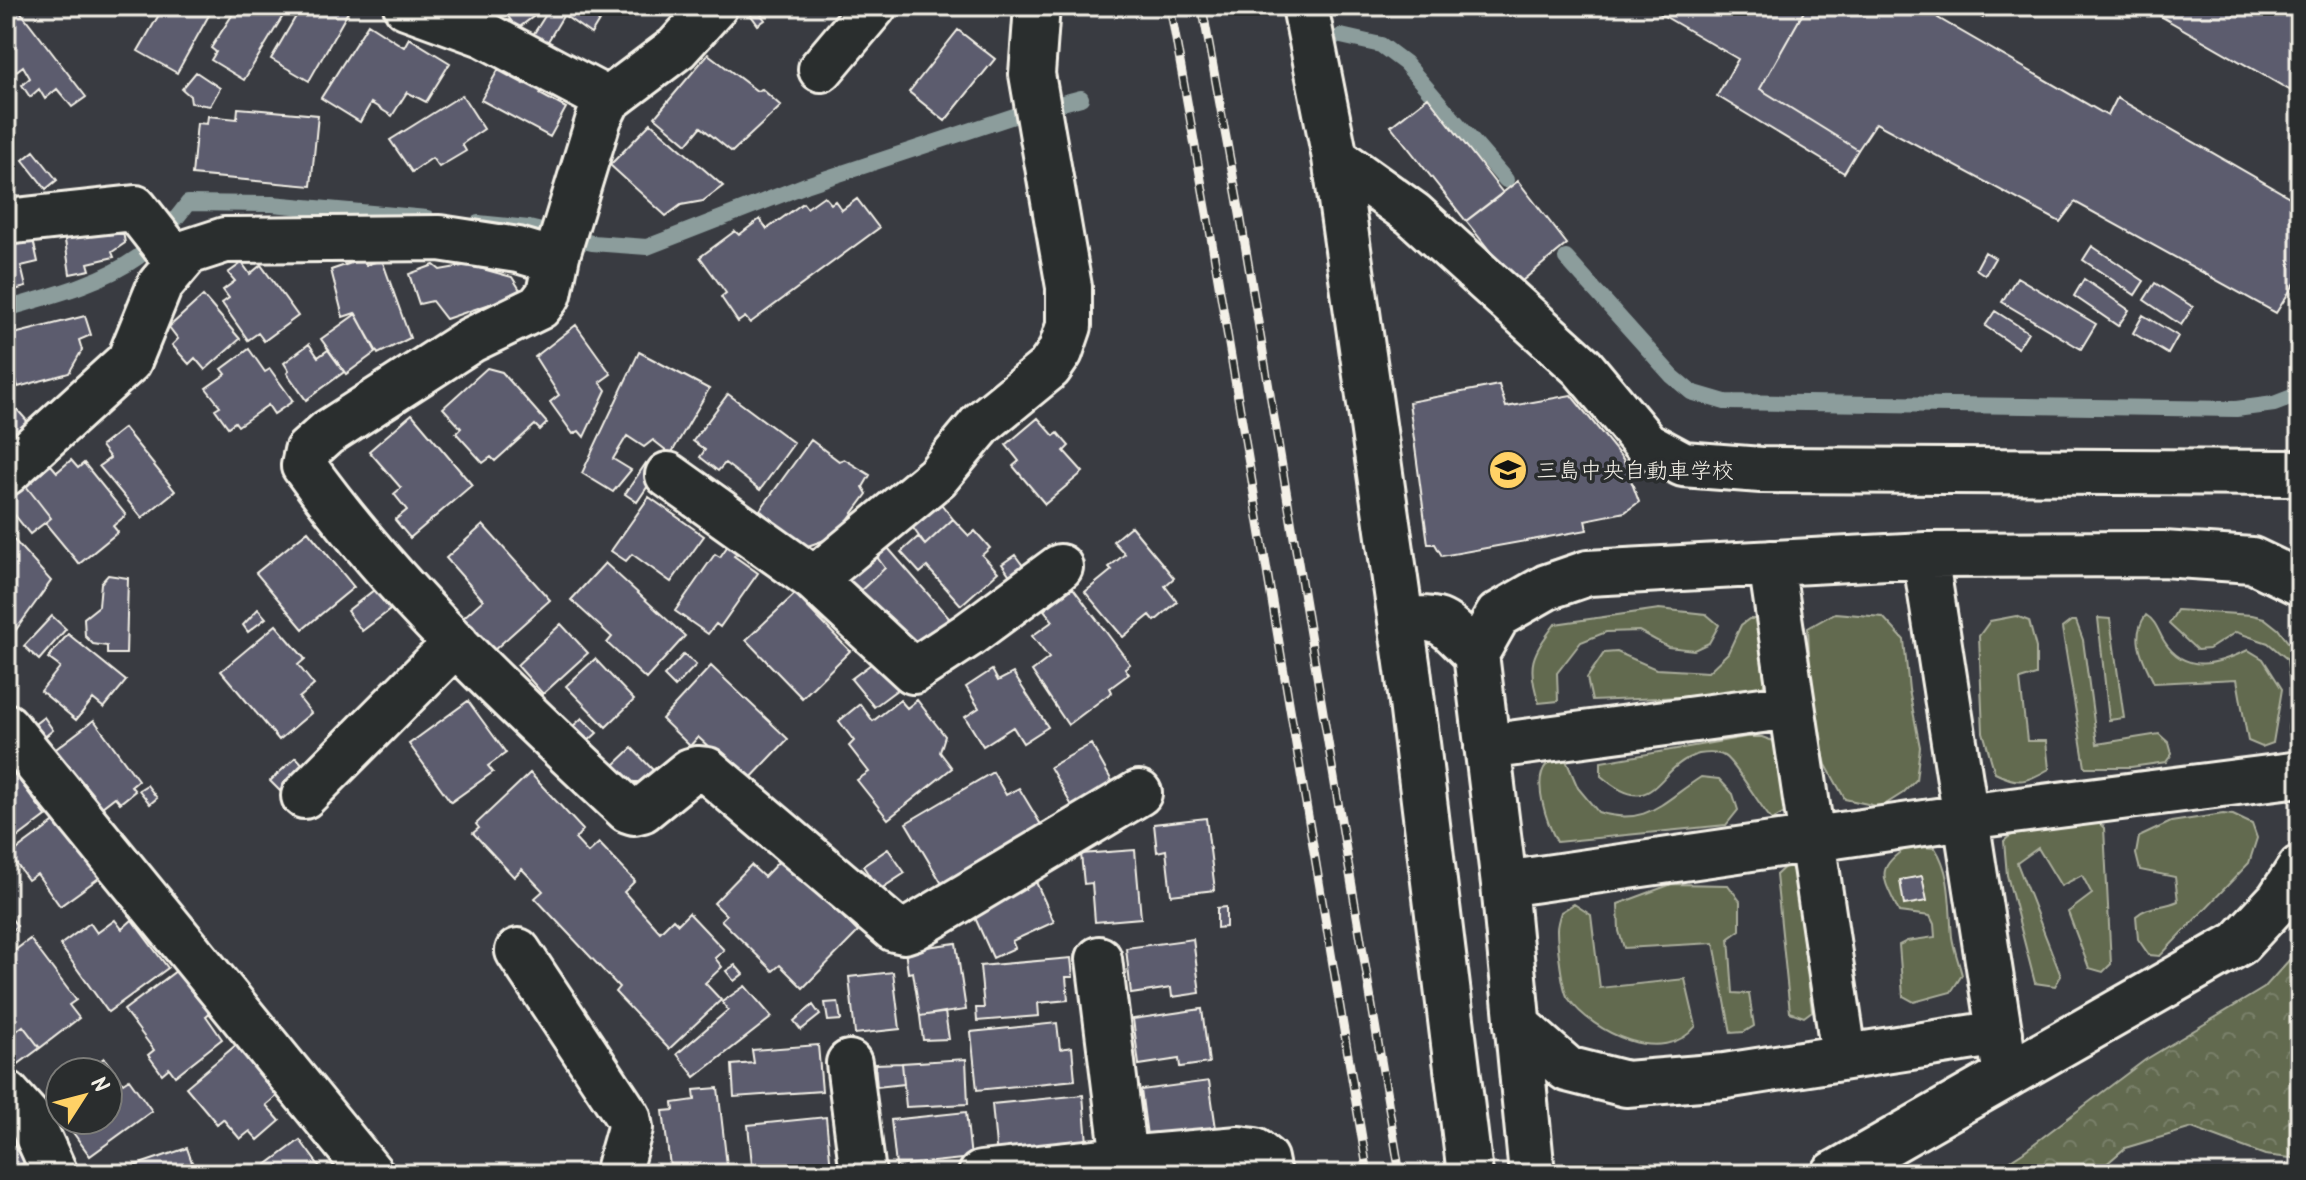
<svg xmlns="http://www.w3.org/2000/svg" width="2306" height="1180" viewBox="0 0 2306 1180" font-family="Kalam,'Klee One',sans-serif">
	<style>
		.grass { fill: #626a50; stroke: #abae9c; stroke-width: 2 }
		.forest { fill: url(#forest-crowns); stroke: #abae9c; stroke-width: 2 }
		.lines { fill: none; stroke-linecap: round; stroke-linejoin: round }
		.stream { stroke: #8c9d9c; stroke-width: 16 }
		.building { fill: #5b5c6e; stroke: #f4f1e8; stroke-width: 2 }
		.minor-casing { stroke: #f4f1e8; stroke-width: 50 }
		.minor { stroke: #2a2d2e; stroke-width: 44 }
		.rail-casing { stroke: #f4f1e8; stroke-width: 9 }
		.rail { stroke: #2a2d2e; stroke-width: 6; stroke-dasharray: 18; stroke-linecap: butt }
		.labels { text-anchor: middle; stroke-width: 7; stroke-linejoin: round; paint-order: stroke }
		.poi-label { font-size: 22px; fill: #f4f1e8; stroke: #2a2d2e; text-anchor: start }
	</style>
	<defs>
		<pattern id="forest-crowns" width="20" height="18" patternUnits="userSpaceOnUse" patternTransform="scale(2)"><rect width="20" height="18" fill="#626a50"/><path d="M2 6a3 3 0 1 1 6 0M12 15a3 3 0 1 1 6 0" fill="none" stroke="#798069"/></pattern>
	</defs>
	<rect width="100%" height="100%" fill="#393b41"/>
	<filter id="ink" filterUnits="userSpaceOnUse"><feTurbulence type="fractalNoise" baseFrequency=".0125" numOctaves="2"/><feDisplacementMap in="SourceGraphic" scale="16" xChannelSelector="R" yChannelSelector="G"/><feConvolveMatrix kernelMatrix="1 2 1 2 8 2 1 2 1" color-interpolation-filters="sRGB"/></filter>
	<g filter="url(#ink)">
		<!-- grass -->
		<path class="grass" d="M1659,609L1706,614L1719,625L1709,643L1694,650L1668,647L1639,631L1606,632L1581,642L1557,673L1558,701L1539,703C1526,664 1532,655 1555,624Z
			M2177,610L2252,615L2264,618L2278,629L2300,658V739L2291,743L2288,728L2292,706L2287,659L2268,643L2236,632L2209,649L2197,650L2169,624Z
			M1835,613L1883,617L1904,640L1909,690L1920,747L1916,780L1903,793L1881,807L1845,799L1826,765L1811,705L1808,628Z
			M2146,615C2156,621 2158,631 2164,641C2185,675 2218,664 2248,650L2263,659L2282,689L2273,743L2262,747L2248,741L2237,679L2154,683C2144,661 2129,638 2146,615Z
			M2016,616L2029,621L2036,648V675L2020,680L2027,741H2046L2049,769C2027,782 2019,785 1995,773L1983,732L1979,636L1990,621Z
			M2098,618L2110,619L2124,718L2109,720Z
			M1749,619H1758L1768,675L1762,688L1682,697L1592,701L1587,678L1604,653L1617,652L1656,669L1708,672L1728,653L1741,625Z
			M2071,621H2076L2083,640L2097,744L2159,734L2169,743L2172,754L2166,762L2131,767H2085L2062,628Z
			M1746,737H1762L1773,741L1782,760L1786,812L1772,820C1760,807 1735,762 1724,756C1717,752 1706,753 1699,754C1655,765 1657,824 1601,776V762Z
			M1563,753L1578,788L1598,812C1647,827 1662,802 1701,777L1719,779L1733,794L1738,810L1726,825L1557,842C1548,825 1531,781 1547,764C1551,759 1558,756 1563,753Z
			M2223,814L2233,815L2252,824L2257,838L2249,863L2160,956L2149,955L2138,939L2136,916C2148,905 2163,908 2178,901L2175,877L2140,870L2136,854L2139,837L2171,822Z
			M2080,820L2098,822L2104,828L2111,964L2103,972L2089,968L2068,912L2092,894L2082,875L2061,886L2038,848L2017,863L2061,976L2055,986L2035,983L2007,875L2004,841C2020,824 2058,824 2080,820Z
			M1909,846L1935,848C1952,874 1949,908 1952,937C1954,950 1959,963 1962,975L1951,992L1914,1002L1903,996L1899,945L1907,941L1935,937L1934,924L1930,916L1899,912C1883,877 1873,869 1909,846Z
			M1789,863L1795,875L1812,1011L1804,1017L1790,1012L1776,875Z
			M1672,884L1728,885L1740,901V930L1729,938L1733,993L1749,994L1754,1026L1744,1032L1731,1033L1714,943L1624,948L1619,931L1618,904Z
			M1574,904L1591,915L1600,988L1685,979L1696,1026C1664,1067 1593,1033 1568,998C1562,989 1557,943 1557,930C1557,924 1559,918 1561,912Z"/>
		<!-- forest -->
		<path class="forest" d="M2300,948V1159L2265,1155L2192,1128L2125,1148L2095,1174H1989L2023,1152L2145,1060L2264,988Z"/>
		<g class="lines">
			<!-- stream -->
			<path class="stream" d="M1341,36L1381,45L1405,63L1506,180
				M478,223L529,228L592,243L647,247L806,185L1017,115L1081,98
				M1566,258L1672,376L1691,392L1725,402L2236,409L2274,404L2300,394
				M6,309C50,296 100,284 138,257C157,242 174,222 188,203L272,204L427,218"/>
		</g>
		<!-- building -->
		<path class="building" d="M6,6H16L86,97L72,107L57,89L45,99L39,89L30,97L22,85L30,78L23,66L10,76L6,70Z
			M164,6H214L177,73L138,51Z
			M238,6H289L244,80L211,60L216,52L211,48Z
			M302,6H338L348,12L309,81L271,59Z
			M512,6H532L538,13L517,29L505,12Z
			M551,6H608L591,34Z
			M1647,6H1807L1760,89L1858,150L1844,173L1717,96L1738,59Z
			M1807,6H1947L1938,18L2108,116L2117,98L2300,203V285L2295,283L2276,313L2075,202L2060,222L1876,123L1858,150L1760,89Z
			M1962,6H1991L1983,18Z
			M2143,6H2300V96Z
			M550,8L563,16L547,43L533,35Z
			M757,9L765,20L758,25L750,14Z
			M368,24L404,47L409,38L450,63L426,102L407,92L392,116L371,103L360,122L321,98Z
			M958,30L995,59L945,121L909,92Z
			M708,54L757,91L762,89L781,106L732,152L701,127L687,144L655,117Z
			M498,70L524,84L527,78L543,88L540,94L566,108L550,137L481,100Z
			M196,72L220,88L210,106L191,103L190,96L182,89Z
			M462,95L484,129L462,144L466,151L439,167L432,158L412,172L390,140Z
			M1428,97L1503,193L1466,221L1391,126Z
			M238,108L318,115L311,186L192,175L197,123L207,124L208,116L237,119Z
			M651,123L723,186L703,201L681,205L666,216L610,165Z
			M34,151L57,180L46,189L23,160Z
			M1518,181L1567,244L1517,285L1466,221Z
			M824,196L831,204L835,201L842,210L857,199L879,228L750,323L745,317L738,322L721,297L726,293L700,257L735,231L739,235L760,219L767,229L803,203L807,208Z
			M122,226L125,243L112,252L114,257L88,263L90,270L70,274L64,234Z
			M32,235L38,262L21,266L26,287L6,292V241Z
			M2092,246L2144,281L2135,295L2083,260Z
			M1985,252L1995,258L1985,275L1976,269Z
			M363,259L366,265L382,260L410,338L378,354L355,313L343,317L331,270Z
			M242,263L250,274L261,265L298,316L264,341L258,333L248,340L222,303L229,298L223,290L235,281L228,273Z
			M434,265L440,270L468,265L512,277L522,293L446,319L432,301L419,304L409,274Z
			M2017,277L2096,324L2081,349L2002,302Z
			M2084,279L2129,310L2118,326L2074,296Z
			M2155,283L2193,307L2181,325L2144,300Z
			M203,296L240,339L205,370L195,358L189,364L172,345L178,339L169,327Z
			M1995,311L2028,332L2018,348L1985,326Z
			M356,314L376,352L346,374L321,339Z
			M2143,315L2178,336L2168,354L2133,333Z
			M85,316L91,335L79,340L82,350L69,373L18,387L11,360L6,362V336Z
			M576,325L611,374L600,382L606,390L584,437L579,431L573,434L550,402L559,395L535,357Z
			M309,344L318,357L328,350L344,372L306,400L287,373L289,371L284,363Z
			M249,349L265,372L270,369L293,401L274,414L268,405L238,426L235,422L228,427L215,409L220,406L206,388L226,374L222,369Z
			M639,352L709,389L671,454L653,440L644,447L627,436L613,459L631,470L613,492L582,473Z
			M487,368L502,372L547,423L540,430L535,425L495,461L491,457L483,463L456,433L461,428L443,408Z
			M1499,385L1506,407L1571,395L1623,459L1639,502L1625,512L1585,520L1587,530L1442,556L1435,544H1428L1409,402Z
			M728,394L794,443L760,490L725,463L718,471L700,457L705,450L693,441Z
			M6,397L29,423L6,443Z
			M412,414L472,485L410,538L395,520L407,510L394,494L401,488L369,451Z
			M1038,418L1054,436L1058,433L1069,446L1064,451L1083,472L1045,504L1013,466L1019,461L1006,445Z
			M124,428L175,491L142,518L99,466L110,458L101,446Z
			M811,440L839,461L844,459L870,475L863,487L867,494L836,536L802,548L760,510Z
			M71,460L78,468L84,463L126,515L113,526L118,532L79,564L45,523L51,518L26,486L51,465L57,472Z
			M646,463L658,471L637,502L625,494Z
			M26,486L51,518L30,534L6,504Z
			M649,497L704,536L671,582L632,554L626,561L611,551Z
			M938,500L953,519L925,545L911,525Z
			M953,519L969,536L975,531L990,548L982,555L998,572L961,605L927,567L920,573L901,552L918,537L925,545Z
			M483,525L550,600L493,651L463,618L483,600L446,558Z
			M1131,526L1174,578L1165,586L1177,602L1155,621L1150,615L1123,637L1085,592L1112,570L1109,567L1125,554L1113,541Z
			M6,531L51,581L13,634L6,626Z
			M308,531L354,587L303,629L256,573Z
			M729,544L738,551L734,556L758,573L720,627L716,624L708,634L675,611L715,554L720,557Z
			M888,548L956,626L936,641L905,644L858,593L885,568L877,557Z
			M1015,555L1026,570L1013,580L1002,564Z
			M877,557L885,568L858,593L849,580Z
			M605,563L685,636L646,679L607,643L612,637L571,600Z
			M108,575L128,578L126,654H107V646L93,644L85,636L84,618L99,606L101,583Z
			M1073,588L1130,664L1125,668L1129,674L1110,688L1112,692L1068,725L1032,671L1049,658L1032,636L1053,621L1044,610Z
			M374,590L390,610L362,631L347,611Z
			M795,594L850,651L802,698L746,640Z
			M258,609L266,618L248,632L243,625Z
			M52,616L66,629L39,660L24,646Z
			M561,624L588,653L543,694L517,665Z
			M276,625L305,659L298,665L314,685L299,698L311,713L279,740L221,671Z
			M68,634L126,681L104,708L93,699L76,720L41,691L60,667L48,658Z
			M684,654L696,665L675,687L664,676Z
			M595,659L634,700L606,727L566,686Z
			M875,661L898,689L874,707L851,679Z
			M711,666L788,739L747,782L698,737L690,746L662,719Z
			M992,670L998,681L1013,673L1048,727L1023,743L1013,727L983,746L965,717L979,708L966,687Z
			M900,700L907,708L917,700L945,736L940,752L952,768L888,819L857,780L869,772L849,746L854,741L839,721L860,704L873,721Z
			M468,701L506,753L488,766L493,772L451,802L409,744Z
			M44,717L53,730L36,744L27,730Z
			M582,718L597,733L586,743L571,728Z
			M94,720L138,780L131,786L135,791L120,803L115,797L93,814L48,755Z
			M1091,744L1117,790L1076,813L1050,767Z
			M632,748L653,770L639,782H629L614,765Z
			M296,757L305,767L280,791L270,781Z
			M6,763L46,816L6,846Z
			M993,772L1006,795L1019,788L1043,828L948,894L906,823Z
			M530,773L583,830L575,839L588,853L599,843L635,881L624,892L660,932L673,919L678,924L689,913L724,950L715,958L722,967L705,983L721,1000L669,1049L615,992L619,987L535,898L543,891L522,869L514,877L473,833L479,828L476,824Z
			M147,785L157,798L150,804L139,790Z
			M60,818L103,875L60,906L37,874L28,880L10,855Z
			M1206,818L1215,890L1171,895L1166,850L1157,852L1154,824Z
			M888,849L905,873L879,890L863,866Z
			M1135,850L1141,918L1095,922L1092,883L1084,884L1081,854Z
			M783,857L858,932L803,988L780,965L773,971L721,920L726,915L714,903L751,865L764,877Z
			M1922,876L1927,901L1904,905L1900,880Z
			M1036,882L1054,922L1012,941L1015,948L993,958L972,911Z
			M1226,907V927L1217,928V908Z
			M6,911L17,926L6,934Z
			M115,920L122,929L132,920L168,968L108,1012L60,945L90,923L97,933Z
			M30,939L76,1000L69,1005L79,1018L40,1048L23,1026L6,1039V957Z
			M1193,939L1200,993L1172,997L1171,988L1131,994L1126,948Z
			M956,943L966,1010L920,1016L913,972L908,973L905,950Z
			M1071,958L1073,977H1066L1068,1000L1038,1003L1039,1016L977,1021L976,1008H984L980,966Z
			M184,965L216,1008L206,1016L222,1039L175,1076L169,1068L162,1074L148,1055L154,1050L124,1010Z
			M735,965L743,974L734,981L726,971Z
			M893,972L900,1029L855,1034L849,977Z
			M745,986L772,1017L695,1077L677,1054L728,1010L722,1002Z
			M838,1002L841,1020L828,1021L825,1003Z
			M813,1005L820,1015L801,1030L794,1021Z
			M1202,1009L1209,1063L1180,1067L1179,1059L1139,1065L1133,1019Z
			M945,1012L949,1039L923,1040L920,1016Z
			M1057,1023L1060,1049L1072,1047L1075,1080L977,1090L971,1032Z
			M23,1026L40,1048L13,1068L6,1059V1039Z
			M236,1045L278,1095L266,1105L280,1121L258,1140L250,1131L240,1139L223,1119L217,1124L186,1087Z
			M818,1045L822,1091L734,1097L732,1065L754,1063L752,1050Z
			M104,1058L123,1083L129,1079L152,1111L90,1156L64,1120H108V1072H86Z
			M966,1059L968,1104L906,1107L902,1063Z
			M902,1063L904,1084L877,1087L875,1064Z
			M1209,1081L1217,1135L1188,1139L1187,1131L1147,1136L1141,1090Z
			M718,1088L728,1174H671L663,1111L674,1110L673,1103L695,1100L694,1090Z
			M1083,1095L1087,1143L997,1157L992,1104Z
			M966,1112L971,1158L896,1166L891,1120Z
			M826,1117L831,1169L753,1174L748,1125Z
			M8,1136L25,1162L14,1170L6,1157Z
			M300,1140L325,1174H265L261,1169Z
			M187,1148L196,1174H136L134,1166Z"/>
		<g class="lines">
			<!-- minor casing -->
			<g class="minor-casing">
				<path id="minor" d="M406,6L483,34L608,100
					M715,6L677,48L608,100L599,118L557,255L549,294L539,307L471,340L327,433L307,451L304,466C396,594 514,703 628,810L634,812L642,810L690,771L697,769L707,770L894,929L904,931L913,928L1139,793
					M1037,6L1032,74L1069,287V326L1060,352L1049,368L982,423L937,477L814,579L913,671L968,635L1060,567
					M1305,6L1335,158L1408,670L1470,1174
					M821,69L874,6
					M1335,158L1413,214L1582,367L1646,444L1683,464L1761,470L2300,473
					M6,222L135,208L178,263
					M6,473L129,361L160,285L188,252L225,240L439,238L518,250L555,261
					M668,475L814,579
					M1925,555L2006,1076
					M1771,563L1844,1055
					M1401,620C1446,615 1444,624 1476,654
					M6,726L371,1174
					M1487,747L1792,706
					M304,796L456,643
					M1504,884L1965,817L2300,774
					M518,951L628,1117L630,1128L617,1174
					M1099,959L1124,1159L1239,1149L1255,1151L1265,1159L1268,1174
					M1517,1025L1567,1069L1626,1084L1725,1076L2000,1033
					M849,1063L863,1174
					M6,1093L31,1121L55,1174
					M981,1174L1124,1159
					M1532,1174L1504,884L1476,654L1498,615L1547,587L1588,573L1925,555L2163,554L2252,560L2300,583
					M1834,1174L2239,943L2279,900L2300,868"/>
			</g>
			<!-- minor -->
			<use href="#minor" class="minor"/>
			<!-- rail casing -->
			<g class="rail-casing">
				<path id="rail" d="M1170,6L1208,219L1368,1174
					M1202,6L1240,214L1400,1174"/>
			</g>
			<!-- rail -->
			<use href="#rail" class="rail"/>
		</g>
	</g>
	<!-- icons -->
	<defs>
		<g id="school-disc" transform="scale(2)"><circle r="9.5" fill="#ffd166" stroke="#2a2d2e"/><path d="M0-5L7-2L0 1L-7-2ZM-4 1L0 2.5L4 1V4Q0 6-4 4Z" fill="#111"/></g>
	</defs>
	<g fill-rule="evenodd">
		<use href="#school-disc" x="1508" y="470"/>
	</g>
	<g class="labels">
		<!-- poi labels -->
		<g class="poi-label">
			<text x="1536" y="478">三島中央自動車学校</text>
		</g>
	</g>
	<!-- margin -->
	<rect width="2306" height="1180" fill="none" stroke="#2a2d2e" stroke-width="32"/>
	<rect x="16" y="16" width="2274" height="1148" fill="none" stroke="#f4f1e8" stroke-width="3" filter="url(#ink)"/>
	<!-- north arrow -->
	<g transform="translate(84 1096) rotate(54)"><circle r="38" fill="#2a2d2e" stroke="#7b7b78" stroke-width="2"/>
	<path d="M0-6L14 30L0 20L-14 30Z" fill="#ffd166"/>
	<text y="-12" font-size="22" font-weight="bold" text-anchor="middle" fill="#f4f1e8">N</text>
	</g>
</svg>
